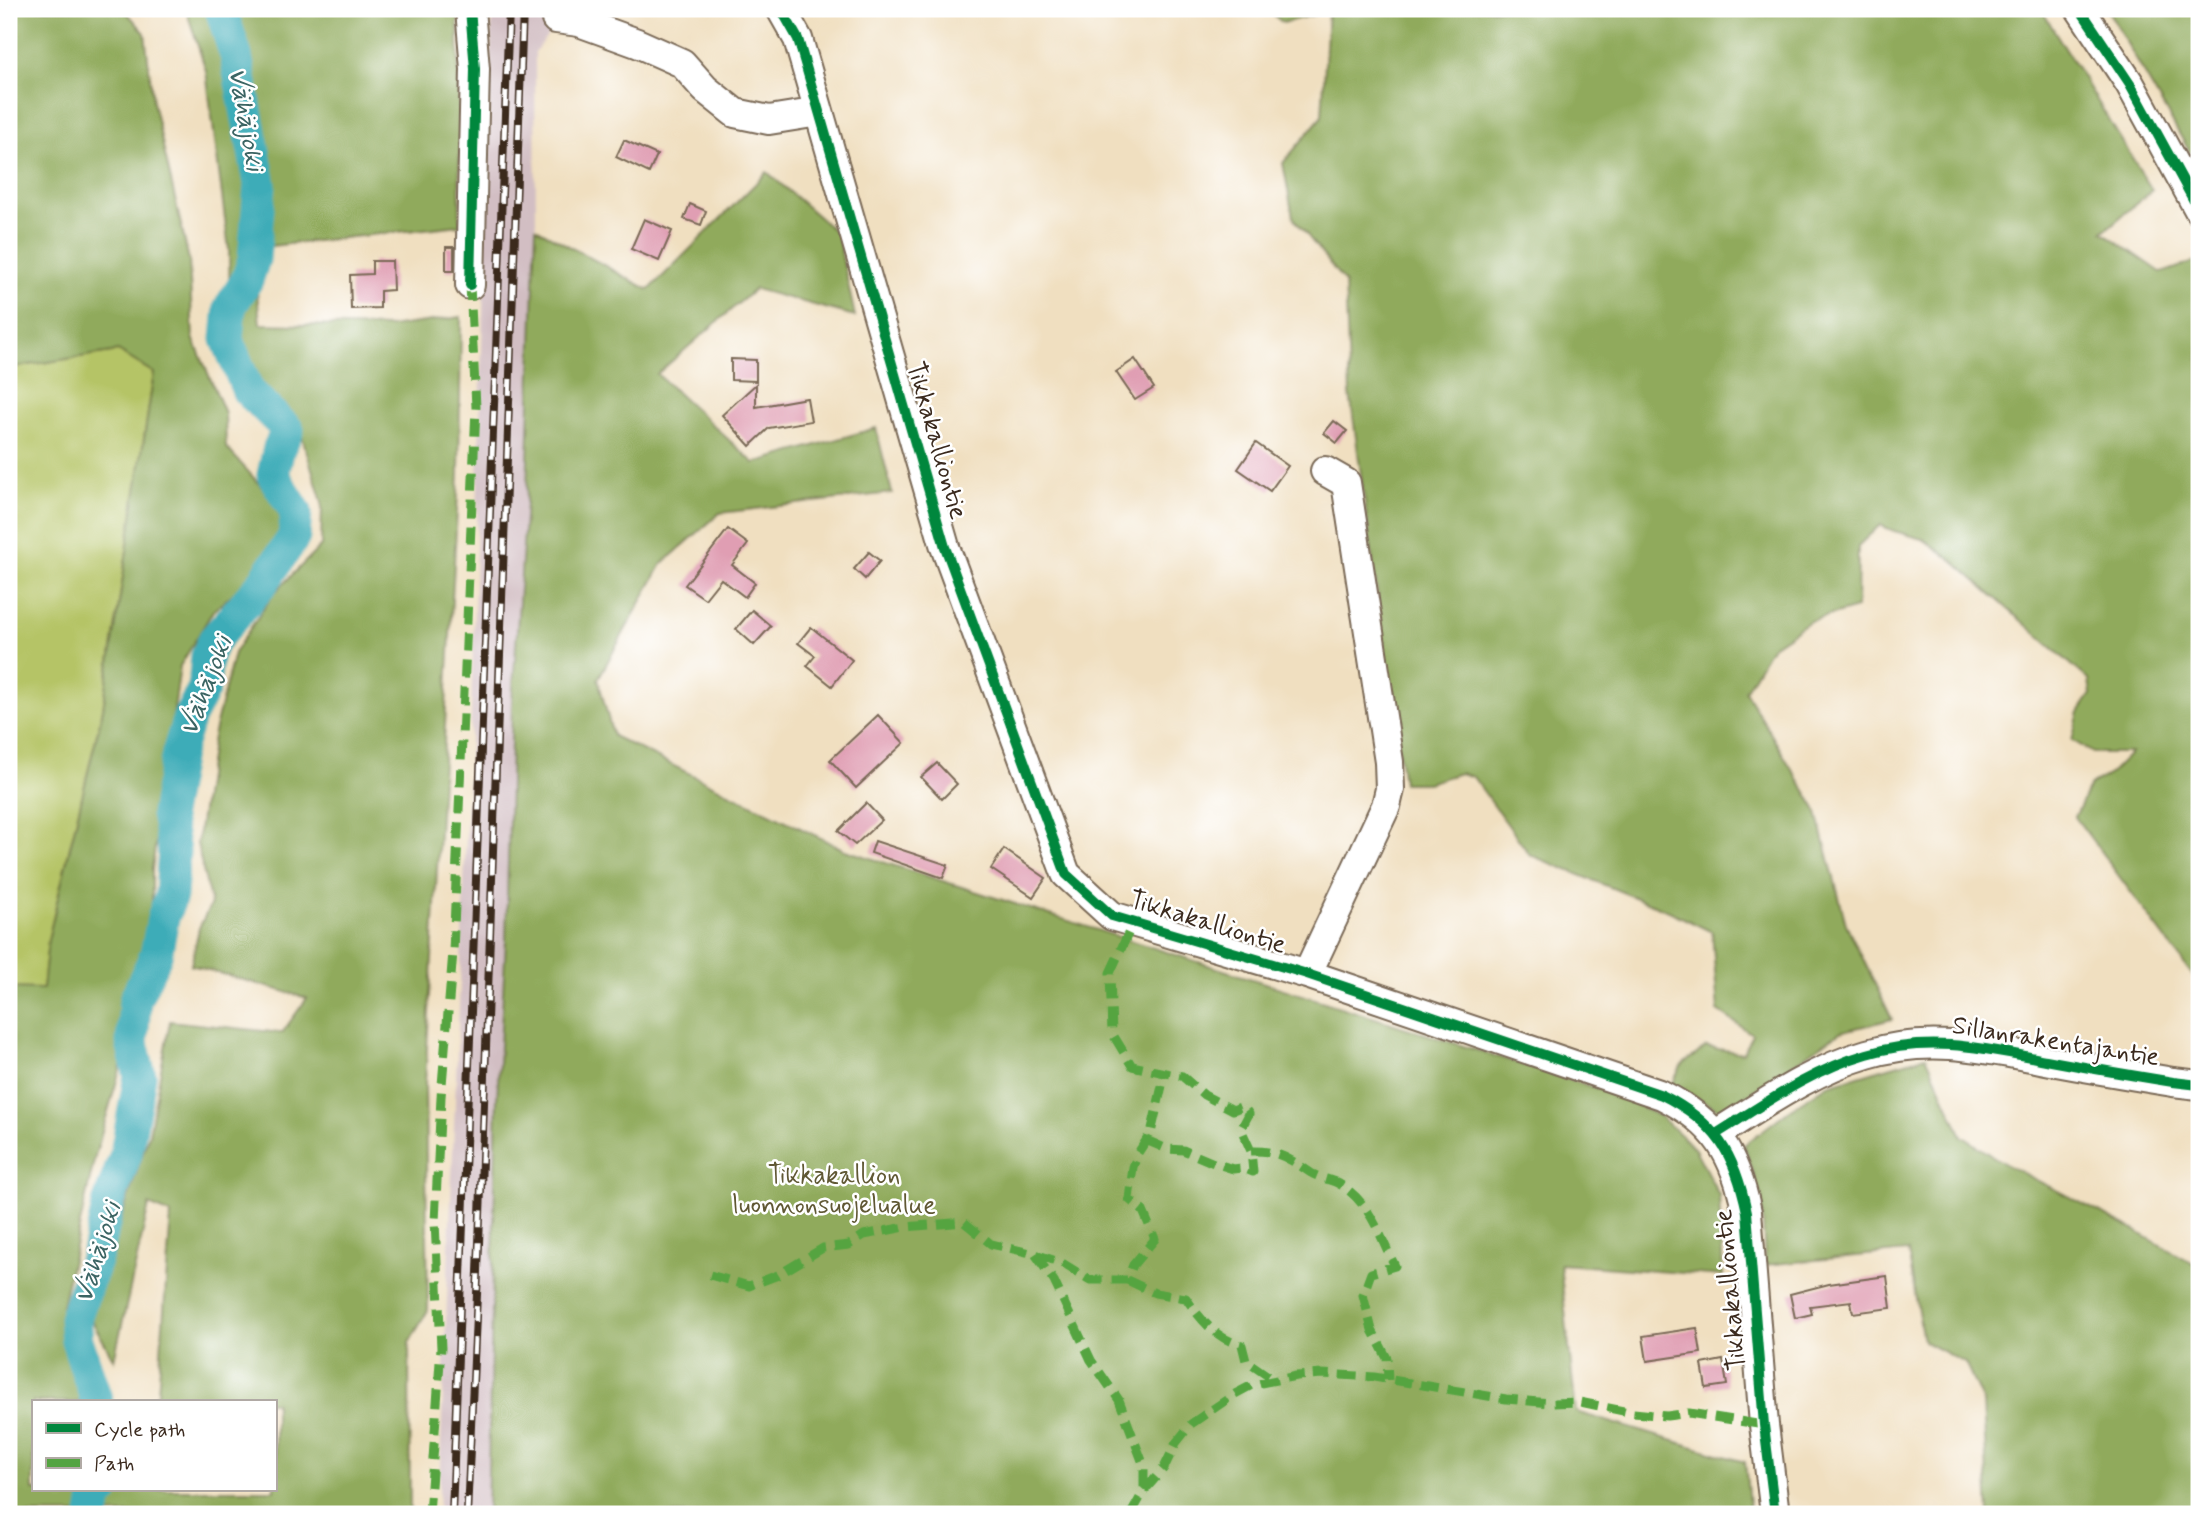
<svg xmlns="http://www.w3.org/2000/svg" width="2208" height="1523" viewBox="0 0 2208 1523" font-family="Mynerve,sans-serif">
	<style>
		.industrial { fill: #d2bec3 }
		.green { fill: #b5c466; stroke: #787742; stroke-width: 2 }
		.forest { fill: #90aa5b; stroke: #666a3c; stroke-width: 2 }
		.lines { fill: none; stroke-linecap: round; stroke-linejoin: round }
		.river { stroke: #3cacb8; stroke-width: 33 }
		.building { fill: #e09eb3 }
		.minor-casing { stroke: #7a6957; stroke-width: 32 }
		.minor { stroke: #fff; stroke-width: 28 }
		.rail-casing { stroke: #3b2a1e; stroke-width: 8 }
		.rail { stroke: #fff; stroke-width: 5; stroke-dasharray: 16; stroke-linecap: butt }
		.quiet { stroke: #54a441; stroke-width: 9; stroke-dasharray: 18 9; stroke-linecap: butt }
		.cycleway-casing { stroke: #fff; stroke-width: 15 }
		.cycleway { stroke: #00873e; stroke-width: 10 }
		.labels { text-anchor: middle; stroke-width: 5; stroke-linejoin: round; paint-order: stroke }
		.street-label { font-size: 26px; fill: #3b2a1e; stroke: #fff }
		.park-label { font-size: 26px; fill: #605834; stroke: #fff }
		.water-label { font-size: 28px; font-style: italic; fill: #3b6463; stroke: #fff }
	</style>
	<rect width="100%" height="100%" fill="#fff"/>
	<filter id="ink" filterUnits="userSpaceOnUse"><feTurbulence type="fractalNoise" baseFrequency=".0143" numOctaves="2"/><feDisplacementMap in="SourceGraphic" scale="14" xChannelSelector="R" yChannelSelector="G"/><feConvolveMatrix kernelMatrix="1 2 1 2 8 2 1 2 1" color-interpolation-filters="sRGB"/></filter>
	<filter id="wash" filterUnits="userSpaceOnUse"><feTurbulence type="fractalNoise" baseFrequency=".00686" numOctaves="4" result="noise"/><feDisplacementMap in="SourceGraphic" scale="28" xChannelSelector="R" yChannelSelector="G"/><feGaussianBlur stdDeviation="1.57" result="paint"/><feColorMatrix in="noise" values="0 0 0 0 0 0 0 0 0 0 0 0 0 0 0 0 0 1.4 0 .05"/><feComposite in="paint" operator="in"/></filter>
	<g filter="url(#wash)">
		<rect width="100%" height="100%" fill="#f0dfc0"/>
		<!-- industrial -->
		<path class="industrial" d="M492,9H550L549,33L535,52L536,228L527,489L512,702L506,940L497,1099L487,1514H438L471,715Z"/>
		<!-- green -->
		<path class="green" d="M118,351L154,373L103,709L48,940L43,990L9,988V368Z"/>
		<!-- forest -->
		<path class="forest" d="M9,9H124L145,33L153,102L189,260L193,338L225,413L226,447L271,497L286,529L262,569L213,611L180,666L152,869V960L95,1156L62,1306L85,1374L79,1402H33V1490H275V1402H148L158,1393L171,1214L149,1205L114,1360L91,1319L104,1272L149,1134L170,1021L282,1033L307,998L191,965L199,928L211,904L197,844L213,736L234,653L274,593L321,546L322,502L299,427L249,410L230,334L229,250L206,71L186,9H441L458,14L460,225L253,248L260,324L389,327L461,317L459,475L425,1084L428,1310L409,1343L410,1514H9V988L43,989L48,940L103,709L154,373L118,351L9,368Z
			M1266,9H2041L2152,190L2103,232L2162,273L2199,260V984L2075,817L2090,785L2110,774L2131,753H2093L2072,740L2079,712L2091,694L2089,680L1952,560L1923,539L1894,531L1880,525L1858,546L1857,608L1810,621L1771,647L1745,691L1816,809L1846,924L1892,1019L1840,1032L1723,1112L1672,1085L1681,1066L1706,1047L1743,1053L1752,1034L1718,1011L1712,932L1669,911L1530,855L1473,777L1460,773L1427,783H1403L1350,394L1345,283L1293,217L1283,163L1322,116L1328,11L1283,23Z
			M2107,9H2199V168Z
			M767,172L837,233L855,316L755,289L657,374L754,463L876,428L892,493L720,513L662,564L598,679L613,736L845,850L1618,1095L1661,1117L1695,1149L1719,1195L1723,1276L1560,1264L1576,1412L1745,1462L1750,1514H487L497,1099L506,940L512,702L527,489L536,228L649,290Z
			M1926,1056L1962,1136L2005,1164L2132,1229L2199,1267V1514H1989L1983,1402L1965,1363L1923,1341L1908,1251L1765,1265L1762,1199L1744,1145L1789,1110L1828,1085Z"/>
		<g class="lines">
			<!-- river -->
			<path class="river" d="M97,1402L77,1340L75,1319L98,1252L109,1201L126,1154L140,1076L132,1043L135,1000L156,955L163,918L171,896L174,851L167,814L178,753L189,717L204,688L207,656L214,640L261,585L294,537L296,512L273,475L279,448L288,430L248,391L227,339L230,307L247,280L254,259L260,184L236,56L221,9
				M93,1514L96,1499L104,1490"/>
		</g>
		<g id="blocks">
			<!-- building -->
			<path class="building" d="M624,140L657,155L649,173L616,157Z
				M690,204L706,211L701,225L684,219Z
				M644,219L672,231L659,261L631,249Z
				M446,247H454V271H446Z
				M372,261H392L393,290L380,291V308L351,309L350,275L372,274Z
				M731,359L756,360V381L731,380Z
				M1135,359L1154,388L1135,400L1116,372Z
				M756,384V407L807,398L811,421L769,428L750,446L722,415Z
				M1334,421L1347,431L1337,443L1324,433Z
				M1256,443L1288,466L1270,491L1238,469Z
				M728,529L748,544L732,565L755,583L745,597L721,579L705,599L685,585Z
				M869,552L880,561L865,579L854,569Z
				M752,610L771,626L754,645L736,629Z
				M811,627L852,660L832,686L807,666L815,656L798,643Z
				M878,715L904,743L856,788L830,760Z
				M937,763L957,784L942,799L921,777Z
				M866,803L882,820L855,845L838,831Z
				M875,841L948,865L943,878L871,853Z
				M1004,849L1046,878L1033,897L991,869Z
				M1887,1276L1891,1308L1853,1313L1851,1301L1810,1306L1812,1314L1795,1318L1790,1294L1829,1284Z
				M1697,1328L1701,1353L1647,1361L1643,1336Z
				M1723,1360L1727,1385L1706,1388L1702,1364Z"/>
		</g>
	</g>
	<g filter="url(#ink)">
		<use href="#blocks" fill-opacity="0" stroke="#7a6957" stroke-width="2"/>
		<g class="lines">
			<!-- minor casing -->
			<g class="minor-casing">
				<path id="minor" d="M781,9L798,39L945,547L1066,874L1112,916L1307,974L1662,1095C1716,1122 1735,1154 1747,1212L1764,1425L1775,1514
					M2080,9L2130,84L2199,210
					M556,19L579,22L637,43L682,63L705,89L735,113L769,120L819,112
					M470,285L475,69L470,9
					M1307,974L1386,806L1390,789L1389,762L1346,483L1325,471
					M1716,1134C1764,1104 1812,1070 1867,1054C1929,1035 1984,1048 2046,1060C2088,1068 2130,1075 2173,1082L2199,1085"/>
			</g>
			<!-- minor -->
			<use href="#minor" class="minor"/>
			<!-- rail casing -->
			<g class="rail-casing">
				<path id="rail" d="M452,1514L509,9
					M467,1514L478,1272L523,9"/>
			</g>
			<!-- rail -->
			<use href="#rail" class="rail"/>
			<!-- quiet -->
			<path class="quiet" d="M1146,1140L1167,1149L1183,1150L1214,1163L1233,1169L1243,1168L1253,1172L1251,1151L1241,1129L1249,1114L1243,1106L1233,1110L1204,1095L1182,1076L1165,1073
				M1251,1151C1278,1150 1290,1159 1311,1173C1321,1179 1332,1179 1341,1185C1372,1205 1379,1235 1395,1266L1371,1273L1363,1295L1372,1330L1387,1358L1388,1380
				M1035,1254L1054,1281L1091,1360L1119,1400L1144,1466V1491
				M710,1275L749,1286L778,1275L823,1248L849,1245L864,1235L905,1227L964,1222L991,1244L1035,1254L1062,1263L1090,1280H1127L1133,1265L1155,1239L1143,1211L1129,1199L1133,1167L1138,1153L1151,1133L1165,1073L1132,1066L1112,1033L1110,973L1133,923
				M1127,1280L1155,1293L1186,1298C1200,1319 1217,1340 1242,1345L1246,1361L1274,1380
				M429,1514L441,1348L435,1222L441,1097L453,952L476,407L470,285
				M1131,1514L1144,1491L1164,1468L1176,1443L1191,1424L1235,1394L1252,1385L1296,1376L1322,1374L1374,1377L1506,1399L1550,1403L1580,1402L1633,1413L1667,1416L1689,1413L1764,1425"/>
			<!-- cycleway casing -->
			<g class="cycleway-casing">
				<path id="cycleway" d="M781,9L798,39L945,547L1066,874L1112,916L1307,974L1662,1095C1716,1122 1735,1154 1747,1212L1764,1425L1775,1514
					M2080,9L2130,84L2199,210
					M470,285L475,69L470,9
					M1716,1134C1764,1104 1812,1070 1867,1054C1929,1035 1984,1048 2046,1060C2088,1068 2130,1075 2173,1082L2199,1085"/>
			</g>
			<!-- cycleway -->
			<use href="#cycleway" class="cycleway"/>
		</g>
	</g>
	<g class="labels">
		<!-- street labels -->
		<g class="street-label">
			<text transform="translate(938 440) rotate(74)" y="9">Tikkakalliontie</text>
			<text transform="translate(1208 921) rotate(17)" y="9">Tikkakalliontie</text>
			<text transform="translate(2056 1040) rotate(9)" y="9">Sillanrakentajantie</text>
			<text transform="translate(1729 1290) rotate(-95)" y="9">Tikkakalliontie</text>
		</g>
		<!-- park labels -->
		<g class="park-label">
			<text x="834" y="1183">Tikkakallion<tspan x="834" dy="30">luonnonsuojelualue</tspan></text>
		</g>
		<!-- water labels -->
		<g class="water-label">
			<text transform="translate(248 119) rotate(80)" y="10">Vähäjoki</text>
			<text transform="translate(204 685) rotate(-69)" y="10">Vähäjoki</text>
			<text transform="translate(96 1252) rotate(-73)" y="10">Vähäjoki</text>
		</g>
	</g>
	<!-- margin -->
	<rect width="2208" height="1523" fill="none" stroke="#fff" stroke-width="35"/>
	<!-- legend -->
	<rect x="32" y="1400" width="245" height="91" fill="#ffffff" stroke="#b1aaa5" stroke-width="2"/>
	<rect x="46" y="1423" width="35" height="10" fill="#00873e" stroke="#b1aaa5" stroke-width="2"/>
	<text x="94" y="1436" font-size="21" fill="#3b2a1e">Cycle path</text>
	<rect x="46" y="1458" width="35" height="10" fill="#54a441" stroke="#b1aaa5" stroke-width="2"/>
	<text x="94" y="1470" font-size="21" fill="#3b2a1e">Path</text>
</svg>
